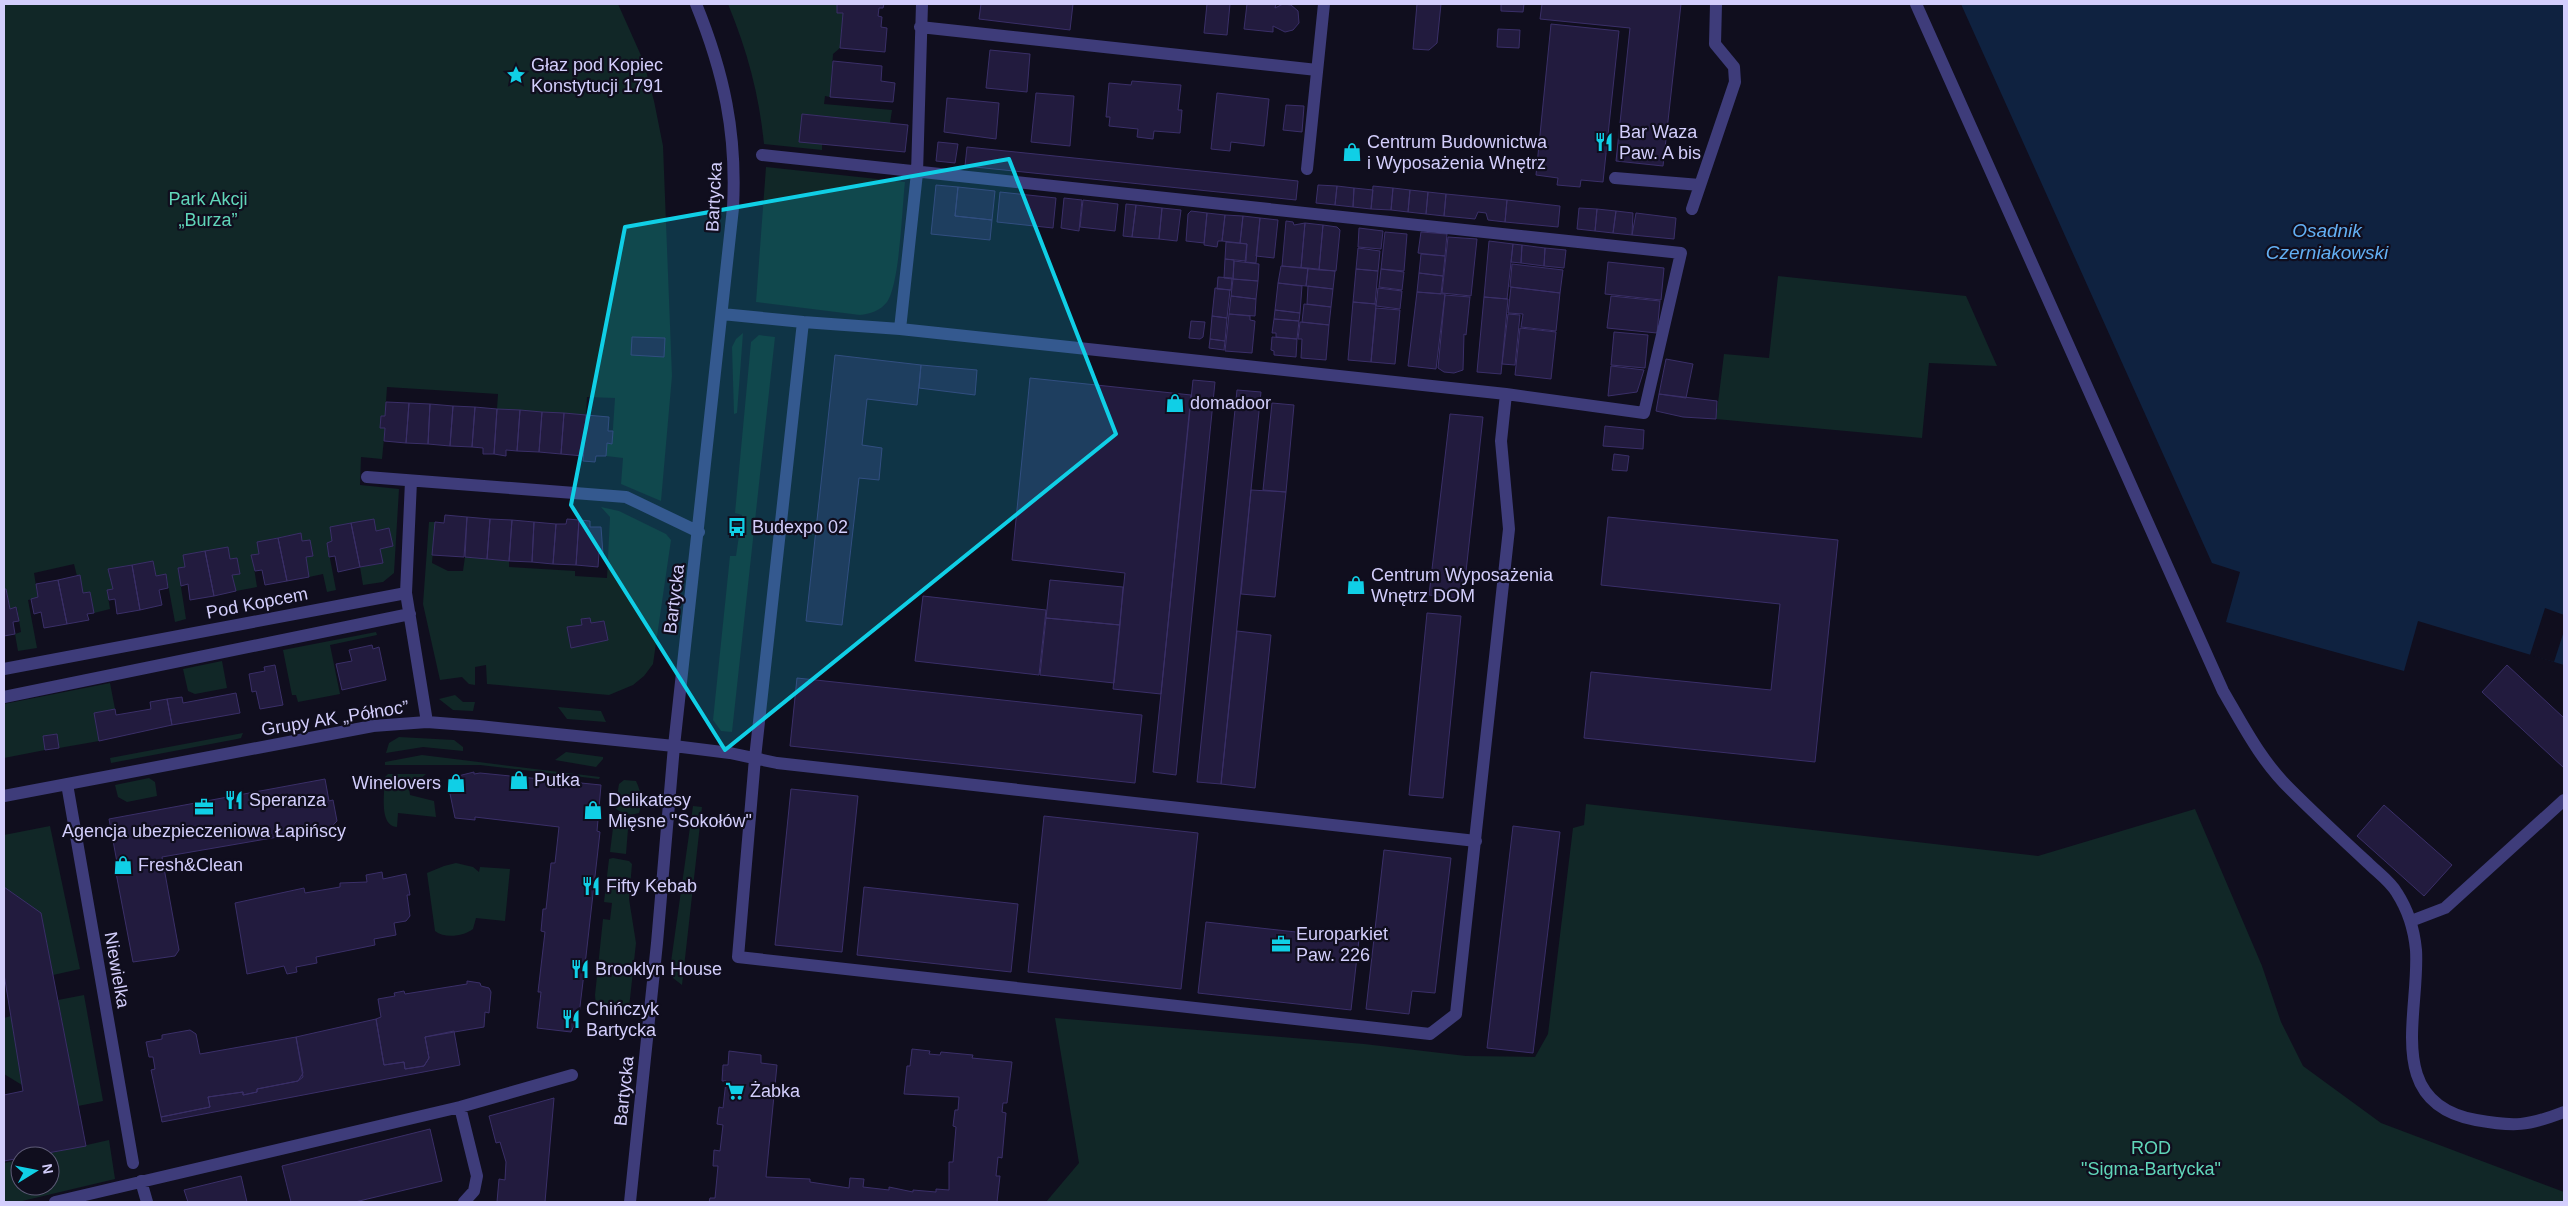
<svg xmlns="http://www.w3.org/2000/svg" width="2568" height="1206" viewBox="0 0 2568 1206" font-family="Arial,sans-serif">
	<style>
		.green { fill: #112727; fill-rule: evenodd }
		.water { fill: #0f2240 }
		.pier { fill: #100e1e }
		.building { fill: #221b3e; stroke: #3a2f68 }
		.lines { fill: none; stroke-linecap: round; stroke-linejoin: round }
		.minor { stroke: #3e3c7a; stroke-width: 12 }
		.marked { fill: #10cfe6; fill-opacity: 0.2; stroke: #10cfe6; stroke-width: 4; stroke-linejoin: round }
		.labels { text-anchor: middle; stroke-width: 4.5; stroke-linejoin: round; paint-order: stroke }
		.poi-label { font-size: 18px; fill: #d3cefc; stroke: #100e1e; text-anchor: start }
		.street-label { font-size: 18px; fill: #d3cefc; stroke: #100e1e }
		.park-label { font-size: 18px; fill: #60d6b9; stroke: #100e1e }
		.water-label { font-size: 19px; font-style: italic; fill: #63b0f4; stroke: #100e1e }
	</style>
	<rect width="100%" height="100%" fill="#100e1e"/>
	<!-- green -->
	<path class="green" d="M4,4H618L643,60L654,101L663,146L672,376L661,501L621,484L623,458L606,456L607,443H612L615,398L587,397L586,415L497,409L498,394L387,387L385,416H381L380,428H385L382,459L361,457L360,485L399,489L394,573L383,582L363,585L360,567L382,563L380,549L393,546L389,529L376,531L374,519L330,527L332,541L327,543L336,590L327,592L323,574L309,577L306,557L313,555L310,540L302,541L301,533L257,542L259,554L252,555L257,587L236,591L232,575L240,573L237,558L230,559L228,547L183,555L185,567L178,568L186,619L175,622L166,574L156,576L153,561L109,569L113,589L107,590L110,609L94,613L90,592L83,593L80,576H77L74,564L34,573L38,598L28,600L37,648L18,651L15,634L21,632L17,608L10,609L6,589H4Z
		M728,4H837V12L843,13L840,48L833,54L830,97L825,96L824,104L892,110L890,123L802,114L822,144V150L764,144C759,94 747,50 728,4Z
		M766,167L905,182C902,208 900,283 887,302C880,311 870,314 860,315L756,302Z
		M1778,276L1966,296L1997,366L1929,363L1922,438L1716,419L1724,354L1769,358Z
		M743,333L737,413L734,414L732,347L736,339Z
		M759,335L775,337L732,732L721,731L713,720L730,556H736L742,515L735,513L751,342Z
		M601,507L619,511L666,534L671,540L653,664L644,676L633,685L609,695L487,684L486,665L475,667V685L469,684L462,677L440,680L423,604L429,522H435L432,563L448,571H463L465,557L509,561V567L575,571V576L607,578L610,517ZM589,618L591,623L604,621L608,640L571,647L567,627L582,625L581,619Z
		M376,632L377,635L330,645L340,694L298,702L296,695H292L283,650Z
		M222,661L227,688L195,694L188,691L183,669Z
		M110,683L115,709L94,713L99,741L59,748L57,734L44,736L45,750L4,758V704Z
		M455,695L463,702H475L473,711L453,710L439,699Z
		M558,707L601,711L606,722L567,719Z
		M243,733L241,738L237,739L111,763L110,758Z
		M399,737L454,740L463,747V751L423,747L386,753L389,743Z
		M566,752L603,757V759L596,767L555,760Z
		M422,755L600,777L599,779L480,765H385V762Z
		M388,774H426L409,788L410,795L434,801L436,817L398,813L397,827C378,826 385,790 385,777Z
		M149,778L155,782L157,796L127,802L118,797L115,785Z
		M624,780L636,781C641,792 643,801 639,813C630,816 622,814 615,808L619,784Z
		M1586,804L2038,856L2195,809L2262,966L2281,1022L2303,1066L2381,1123L2564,1192V1202H1046L1079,1163L1055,1018L1364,1044L1466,1056L1535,1057L1548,1034L1573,828L1584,825Z
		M693,806L702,807L682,985L673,978L671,962Z
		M619,819L635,820L637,823L636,830L628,829L626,854L610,852L614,820Z
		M50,826L80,969L53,975L41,914L4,887V835Z
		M613,858L629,861L632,864L629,899L636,943L629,1008L611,1005L610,1011L603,1010L596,1006L595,995L603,919L610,920L612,903L604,902L609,859Z
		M456,863L473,867L479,872L480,867L510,869L505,921L476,918L473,929C464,936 445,939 435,931L427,873L444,866Z
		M84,995L103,1101L78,1106L58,1000Z
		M11,1016L22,1085L4,1074V1018Z
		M109,1140L115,1179L18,1202H4V1163L20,1160V1186H50V1156H38Z"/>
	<!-- water -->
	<path class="water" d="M1961,4H2564V665L2418,621L2404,671L2226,622L2240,572L2212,563Z"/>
	<!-- pier -->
	<path class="pier" d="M2545,608L2564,615V631L2554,662L2530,655Z"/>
	<!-- building -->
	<path class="building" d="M837,4H884L883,8H879L878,16L882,17L881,27L887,28L885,52L840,48L843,13H837Z
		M981,4H1073L1070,30L979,19Z
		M1207,4H1230L1227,35L1204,33Z
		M1247,4H1276L1275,8L1283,4L1291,5L1298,11L1299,23L1293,30L1285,32L1273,26V32L1244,29Z
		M1417,4H1441L1437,43L1429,50L1413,49Z
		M1501,4H1524L1523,12L1501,11Z
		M1542,4H1681L1663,166L1616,161L1630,28L1540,19Z
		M1551,24L1619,31L1603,182L1581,180L1580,187L1557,185L1558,178L1536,175Z
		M1498,29L1520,30L1519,48L1497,47Z
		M990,50L1030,54L1027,92L986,88Z
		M833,61L882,66L881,81L895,83L893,102L830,97Z
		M1132,81L1181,85L1178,110H1182L1180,133L1154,131L1153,139L1137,137L1138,129L1109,126L1110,117H1106L1109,83L1131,85Z
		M1036,93L1074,96L1070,146L1031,142Z
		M1217,93L1269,99L1264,146L1231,142L1230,151L1211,149Z
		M947,98L999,103L996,139L944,132Z
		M1286,105L1304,106L1302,132L1283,130Z
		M802,114L908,125L905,152L799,142Z
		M938,142L958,144L955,163L936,161Z
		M967,147L1298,181L1296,200L965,166Z
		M936,185L958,187L955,216L992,220L990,240L931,234Z
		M1318,185L1337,186L1335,205L1316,203Z
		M1337,186L1354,188L1353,207L1335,205Z
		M1373,186L1393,188L1391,210L1371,209Z
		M958,187L995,191L992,220L955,216Z
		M1354,188L1373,190L1371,209L1353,207Z
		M1393,188L1410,190L1408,212L1391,210Z
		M1410,190L1428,192L1426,214L1408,212Z
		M1000,192L1056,198L1053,228L997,222Z
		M1428,192L1446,194L1444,216L1426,214Z
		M1446,194L1507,200L1505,222L1488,220L1486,213L1478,212L1475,219L1444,216Z
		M1064,198L1082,200L1079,231L1061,228Z
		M1083,200L1118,204L1115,231L1080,227Z
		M1507,200L1560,206L1558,227L1505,222Z
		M1126,204L1136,205L1132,237L1123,236Z
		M1136,205L1162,208L1159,239L1132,237Z
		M1162,208L1181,210L1177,241L1159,239Z
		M1579,208L1597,209L1595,231L1577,229Z
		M1597,209L1616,211L1613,233L1595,231Z
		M1191,211L1207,213L1204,243L1186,241L1188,214Z
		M1616,211L1633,213L1632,235L1613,233Z
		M1207,213L1225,215L1222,241H1218L1217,247L1204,245Z
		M1636,213L1676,218L1674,239L1632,235Z
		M1225,215L1243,216L1240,243L1222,241Z
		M1243,216L1260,218L1256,263L1245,262L1247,244L1240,243Z
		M1260,218L1278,220L1274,258L1256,256Z
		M1286,221L1293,222L1294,225L1305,223L1301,268L1282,266Z
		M1305,223L1323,225L1319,270L1301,268Z
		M1323,225L1337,227L1340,230L1336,271L1319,270Z
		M1359,228L1383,231L1381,249L1358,247Z
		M1385,232L1407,234L1404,271L1381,269Z
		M1421,232L1447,234L1445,256L1418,253Z
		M1448,237L1477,239L1471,296L1442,293Z
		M1489,241L1513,244L1507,299L1484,297Z
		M1226,242L1247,244L1246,261L1225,259Z
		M1513,244L1522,245L1521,263L1511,262Z
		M1522,245L1545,248L1544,266L1521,263Z
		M1358,248L1380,251L1378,271L1356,269Z
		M1545,248L1566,250L1564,268L1544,266Z
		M1421,254L1445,256L1443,276L1419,273Z
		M1225,259L1234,260L1233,279L1224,278Z
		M1234,261L1259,264L1258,281L1233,279Z
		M1608,262L1664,268L1661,300L1605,294Z
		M1512,264L1563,270L1560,293L1510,287Z
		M1281,266L1308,268L1306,286L1278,283Z
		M1308,268L1335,271L1333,289L1306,286Z
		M1356,269L1378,271L1375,304L1353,302Z
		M1381,269L1404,272L1402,290L1379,287Z
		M1419,273L1443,276L1441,294L1417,292Z
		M1218,277L1232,278L1231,290L1217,289Z
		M1233,279L1258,281L1256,299L1231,296Z
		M1278,283L1302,286L1300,313L1275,310Z
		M1308,286L1333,289L1331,307L1307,304Z
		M1511,287L1560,293L1556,331L1521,327L1523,314L1508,313Z
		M1215,288L1230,290L1227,318L1212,316Z
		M1378,288L1402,291L1400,309L1376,306Z
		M1417,292L1445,294L1436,369L1408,366Z
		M1445,295L1470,297L1466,335L1464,334L1463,370L1454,373L1444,372L1438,368Z
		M1231,296L1256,299L1255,316L1229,314Z
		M1611,296L1660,301L1657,333L1607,328Z
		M1484,297L1508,299L1501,374L1477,372Z
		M1353,302L1376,304L1371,362L1348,360Z
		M1304,304L1331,307L1329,325L1302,322Z
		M1376,308L1400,310L1395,364L1371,362Z
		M1275,310L1300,313L1299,321L1274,319Z
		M1229,314L1250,316V320L1255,321L1252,353L1225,351Z
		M1508,314L1520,315L1515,365L1502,364Z
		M1212,316L1227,318L1225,341L1210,339Z
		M1274,319L1299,321L1297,339L1276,337V333H1272Z
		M1191,321L1205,322L1203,337L1200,339L1189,338Z
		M1300,322L1329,325L1326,360L1301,358L1302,339H1298Z
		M1520,328L1556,332L1551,379L1515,375Z
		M1614,332L1648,335L1645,368L1611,365Z
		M632,337L665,338L664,357L631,355Z
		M1272,337L1297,339L1296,357L1274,355V351L1271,350Z
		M1210,339L1225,341L1224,350L1209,348Z
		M835,355L921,365L917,405L867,399L862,445L882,448L879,480L859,478L842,625L806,621Z
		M1666,359L1693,364L1686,398L1659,394Z
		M921,365L977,370L975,395L919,388Z
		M1611,366L1644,370L1637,392L1608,396Z
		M1030,378L1191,395L1161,694L1113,689L1125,573L1012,560Z
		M1193,380L1215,382L1176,775L1153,772Z
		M1237,390L1261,392L1221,784L1197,782Z
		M1659,394L1717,401L1716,419L1683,417L1656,411Z
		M386,402L409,403L406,443L384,441L385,428H380L381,416H385Z
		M409,403L430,404L428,444L406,443Z
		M1272,403L1294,405L1286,492L1263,490Z
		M430,404L453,406L450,446L428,444Z
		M453,406L475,407L472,447L450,446Z
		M475,407L497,409L494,454H483V448L472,447Z
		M497,409L520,410L517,451L506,450V456L494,454Z
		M520,410L542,412L539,452L517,451Z
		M542,412L564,413L561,454L539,452Z
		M564,413L586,415L583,456L561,454Z
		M1450,414L1483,417L1463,599L1429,595Z
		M586,415L609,417L608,431H613L612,444L607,443L606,456H596L595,462L583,461Z
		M1605,426L1644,430L1643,449L1603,446Z
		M1614,454L1629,456L1627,471L1612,470Z
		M1251,490L1286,492L1275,597L1241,594Z
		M445,515L467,517L464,557L432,555L435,522L444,523Z
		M467,517L490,519L487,559L465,557Z
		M1608,517L1838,540L1815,762L1584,738L1591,672L1771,690L1780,604L1601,585Z
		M374,519L376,531L389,528L393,546L380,549L383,563L360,567L351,523Z
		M490,519L512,520L509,561L487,559Z
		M567,519L579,520L576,565L553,564L556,524H566Z
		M512,520L534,522L532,562L509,561Z
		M579,520L590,521V527H601L603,554L599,553L598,567L576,565Z
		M534,522L556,524L553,564L532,562Z
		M351,523L360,567L338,572L335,556L329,557L327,543L332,541L330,527Z
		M301,533L302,541L310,540L313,556L306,557L309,577L287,581L278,538Z
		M278,538L287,581L265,585L262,570L255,571L251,555L259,554L257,542Z
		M228,547L230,559L237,558L240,574L232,575L236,591L214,596L205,551Z
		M205,551L214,596L190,600L188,584L181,586L178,568L185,567L183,555Z
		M153,561L156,576L166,574L168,588L159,590L162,605L140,610L132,565Z
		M132,565L140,610L117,614L115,599L109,600L107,590L113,589L108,569Z
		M80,575L83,593L90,592L94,613L87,614L89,620L67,624L58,580Z
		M58,580L67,624L44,628L41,612L34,614L31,599L38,597L36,584Z
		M1050,580L1123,587L1120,625L1046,618Z
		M4,589H6L10,609L16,607L19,621L13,622L15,634L4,636Z
		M923,596L1046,610L1039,675L915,661Z
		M1427,613L1461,616L1443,798L1409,795Z
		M590,618L591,623L604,621L608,640L571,648L567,627L582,625L581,619Z
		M1046,618L1120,625L1114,683L1040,675Z
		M1237,631L1271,635L1255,788L1221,784Z
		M372,645L373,649L379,647L386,680L342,690L336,664L352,661L349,650Z
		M275,665L283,705L260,709L256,691L252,692L249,674L265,671L264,667Z
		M2507,665L2564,718V768L2482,692Z
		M797,678L1142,715L1135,783L790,746Z
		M236,693L240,713L172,725L167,699L182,697L183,703Z
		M167,699L172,725L99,741L94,713L115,709L116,715L151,709L150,702Z
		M57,734L59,748L45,750L43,736Z
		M474,772V774L480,773L601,785L597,831L600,832L585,965L578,1023H575L571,1032L537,1028L541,992H538L545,932L541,931L543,909H546L551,863H555L559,827L475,817V820L455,818L448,784L458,779V776Z
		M325,779L329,801L333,800L337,821L330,828L162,857L179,950L175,956L133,962L116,873H119L109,819Z
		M791,789L858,796L842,952L775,945Z
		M2384,805L2452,865L2424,896L2357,836Z
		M1044,816L1198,833L1181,989L1028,972Z
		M1513,826L1560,832L1533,1053L1487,1048Z
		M1384,850L1451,858L1435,993L1412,991L1409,1014L1366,1009Z
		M382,872L383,879L406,874L410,895H407L410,916L406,921L394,923L396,935L374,939L375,945L316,957L317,963L296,967L297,972L287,974L284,966L247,974L235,903L304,888L305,893L340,887V883L367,882L366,875Z
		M4,887L41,913L86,1146L4,1161V1095L23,1091L4,974Z
		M864,887L1018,904L1011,972L857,955Z
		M1206,922L1359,939L1351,1010L1198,993Z
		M467,981L480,983L481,986L489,988L491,992L489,1013L485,1012L484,1027L425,1037L429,1058L424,1066L405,1069L404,1062L384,1065L376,1019L381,1017L378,999L395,996L394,993L404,991L405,994L467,984Z
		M376,1019L384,1065L404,1062L405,1069L424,1066L429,1058L425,1037L454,1031L460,1065L162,1122L161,1117L210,1107L208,1097L243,1092V1095L257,1092V1089L298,1081L303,1073L296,1037Z
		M190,1030L196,1034L200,1054L296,1037L303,1077L298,1081L257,1089V1092L243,1095V1092L208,1097L210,1107L161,1117L151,1070L155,1069L153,1057H149L146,1042L162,1039V1035Z
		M912,1049L930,1051L929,1054L940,1055L941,1052L973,1055L972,1058L1012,1062L1007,1103H1003L1002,1112L1006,1113L1002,1158L998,1157L996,1176H1000L997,1202H709L710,1198H715L718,1166H713L714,1150L720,1151L723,1125L717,1124L719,1107L723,1108L726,1081H722L723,1065H728L729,1051L761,1055V1063L777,1065L766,1177L810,1179V1182L849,1188L850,1178L864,1179L863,1187L889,1190V1187L913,1192V1190L936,1192V1189L949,1190V1162H953L956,1127L953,1126L955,1110H958L959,1097L904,1094L907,1066H910Z
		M554,1098L545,1202H497L499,1179L505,1180L506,1162L500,1142L496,1143L489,1116Z
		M430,1129L442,1181L355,1202H291L282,1166Z
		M241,1176L247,1202H188L184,1190Z"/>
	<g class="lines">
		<!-- minor -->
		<path class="minor" d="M1916,4L2223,691C2244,727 2261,761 2291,790C2316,815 2342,839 2368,863C2377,872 2391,882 2397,893C2408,910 2414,929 2416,950C2420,1013 2383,1103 2476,1120C2514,1127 2528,1126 2564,1112
			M920,27L1317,70
			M762,155L1681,253L1644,413L1506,394L1228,364L900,329L803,322L755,758L738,957L1430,1034L1456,1014L1509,529L1501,441L1506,394
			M1307,169L1324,4
			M1615,178L1700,185
			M1692,209L1735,82L1734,67L1715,44L1716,4
			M722,314L803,322
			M900,329L917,173L922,4
			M367,477L626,497L699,532
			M406,593L427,722
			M4,669L406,593L411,481
			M4,697L410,614
			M67,784L133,1163
			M4,796L373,726L427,722L479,726L674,746L730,753L777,763L1476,841
			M2411,921L2445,908L2564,800
			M460,1107L477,1176L474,1191L464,1202
			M141,1181L147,1202
			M55,1202L460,1107L572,1075
			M630,1202L657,943L674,746L733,208C737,133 724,73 696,4"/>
	</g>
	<!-- marked area -->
	<path class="marked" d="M1009,159L1116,434L725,750L571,505L625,227Z"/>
	<!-- icons -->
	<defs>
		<g id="sight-bare" transform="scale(1.5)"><path d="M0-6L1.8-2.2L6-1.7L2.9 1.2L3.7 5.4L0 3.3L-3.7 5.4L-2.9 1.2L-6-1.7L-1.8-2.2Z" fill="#10cfe6" stroke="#100e1e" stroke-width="2.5" paint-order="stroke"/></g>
		<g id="restaurant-bare" transform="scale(1.5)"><path d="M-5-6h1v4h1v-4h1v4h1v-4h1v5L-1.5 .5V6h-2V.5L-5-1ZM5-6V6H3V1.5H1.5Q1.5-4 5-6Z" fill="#10cfe6" stroke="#100e1e" stroke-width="2.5" paint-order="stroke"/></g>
		<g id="shop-bare" transform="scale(1.5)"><path d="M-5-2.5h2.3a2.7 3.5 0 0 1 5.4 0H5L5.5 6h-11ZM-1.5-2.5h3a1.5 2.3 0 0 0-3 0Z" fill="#10cfe6" stroke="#100e1e" stroke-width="2.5" paint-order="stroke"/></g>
		<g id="bus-bare" transform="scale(1.5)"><path d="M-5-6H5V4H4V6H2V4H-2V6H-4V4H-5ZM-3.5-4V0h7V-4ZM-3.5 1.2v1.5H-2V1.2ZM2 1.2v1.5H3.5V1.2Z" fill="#10cfe6" stroke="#100e1e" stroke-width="2.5" paint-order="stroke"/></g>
		<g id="office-bare" transform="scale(1.5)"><path d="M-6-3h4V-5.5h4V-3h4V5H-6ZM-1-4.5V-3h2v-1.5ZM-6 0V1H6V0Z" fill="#10cfe6" stroke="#100e1e" stroke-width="2.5" paint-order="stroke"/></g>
		<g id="supermarket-bare" transform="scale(1.5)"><path d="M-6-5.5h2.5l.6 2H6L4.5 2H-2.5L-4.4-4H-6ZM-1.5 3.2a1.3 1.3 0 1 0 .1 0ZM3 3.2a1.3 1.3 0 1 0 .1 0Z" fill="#10cfe6" stroke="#100e1e" stroke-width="2.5" paint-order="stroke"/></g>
	</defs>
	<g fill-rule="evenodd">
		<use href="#sight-bare" x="516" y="75"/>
		<use href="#restaurant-bare" x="1604" y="142"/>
		<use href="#shop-bare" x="1352" y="152"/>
		<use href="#shop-bare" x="1175" y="403"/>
		<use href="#bus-bare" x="737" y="527"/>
		<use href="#shop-bare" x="1356" y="585"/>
		<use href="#shop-bare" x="519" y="780"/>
		<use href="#shop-bare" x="456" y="783"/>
		<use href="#restaurant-bare" x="234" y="800"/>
		<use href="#office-bare" x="204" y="807"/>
		<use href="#shop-bare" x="593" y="810"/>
		<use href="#shop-bare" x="123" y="865"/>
		<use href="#restaurant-bare" x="591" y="886"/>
		<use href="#office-bare" x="1281" y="944"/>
		<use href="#restaurant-bare" x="580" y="969"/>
		<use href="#restaurant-bare" x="571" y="1019"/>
		<use href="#supermarket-bare" x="735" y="1091"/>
	</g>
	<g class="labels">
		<!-- poi labels -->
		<g class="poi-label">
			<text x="531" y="71">Głaz pod Kopiec<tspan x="531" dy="21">Konstytucji 1791</tspan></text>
			<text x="1619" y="138">Bar Waza<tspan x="1619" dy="21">Paw. A bis</tspan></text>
			<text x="1367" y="148">Centrum Budownictwa<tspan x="1367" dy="21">i Wyposażenia Wnętrz</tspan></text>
			<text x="1190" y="409">domadoor</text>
			<text x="752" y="533">Budexpo 02</text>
			<text x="1371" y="581">Centrum Wyposażenia<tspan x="1371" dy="21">Wnętrz DOM</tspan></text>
			<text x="534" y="786">Putka</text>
			<text x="441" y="789" text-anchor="end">Winelovers</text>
			<text x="249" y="806">Speranza</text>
			<text x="608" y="806">Delikatesy<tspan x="608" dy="21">Mięsne "Sokołów"</tspan></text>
			<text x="204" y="837" text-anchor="middle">Agencja ubezpieczeniowa Łapińscy</text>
			<text x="138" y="871">Fresh&amp;Clean</text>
			<text x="606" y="892">Fifty Kebab</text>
			<text x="1296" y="940">Europarkiet<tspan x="1296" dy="21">Paw. 226</tspan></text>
			<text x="595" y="975">Brooklyn House</text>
			<text x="586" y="1015">Chińczyk<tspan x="586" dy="21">Bartycka</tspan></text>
			<text x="750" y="1097">Żabka</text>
		</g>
		<!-- street labels -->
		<g class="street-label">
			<text transform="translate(714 197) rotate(-87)" y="6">Bartycka</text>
			<text transform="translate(674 599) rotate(-83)" y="6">Bartycka</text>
			<text transform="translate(257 603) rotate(-11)" y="6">Pod Kopcem</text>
			<text transform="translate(335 718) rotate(-9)" y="6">Grupy AK „Północ”</text>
			<text transform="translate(117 970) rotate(80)" y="6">Niewielka</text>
			<text transform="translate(624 1091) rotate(-84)" y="6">Bartycka</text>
		</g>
		<!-- park labels -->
		<g class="park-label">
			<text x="208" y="205">Park Akcji<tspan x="208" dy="21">„Burza”</tspan></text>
			<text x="2151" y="1154">ROD<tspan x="2151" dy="21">"Sigma-Bartycka"</tspan></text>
		</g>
		<!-- water labels -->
		<g class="water-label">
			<text x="2327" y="237">Osadnik<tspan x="2327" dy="22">Czerniakowski</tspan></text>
		</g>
	</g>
	<!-- border -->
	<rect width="2568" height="1206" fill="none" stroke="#d3cefc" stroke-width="10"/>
	<!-- north arrow -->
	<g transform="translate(35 1171) rotate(80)"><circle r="24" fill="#100e1e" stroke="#5e5b77"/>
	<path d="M0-4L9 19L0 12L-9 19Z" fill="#10cfe6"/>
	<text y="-8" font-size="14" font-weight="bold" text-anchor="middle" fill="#d3cefc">N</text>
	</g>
</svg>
